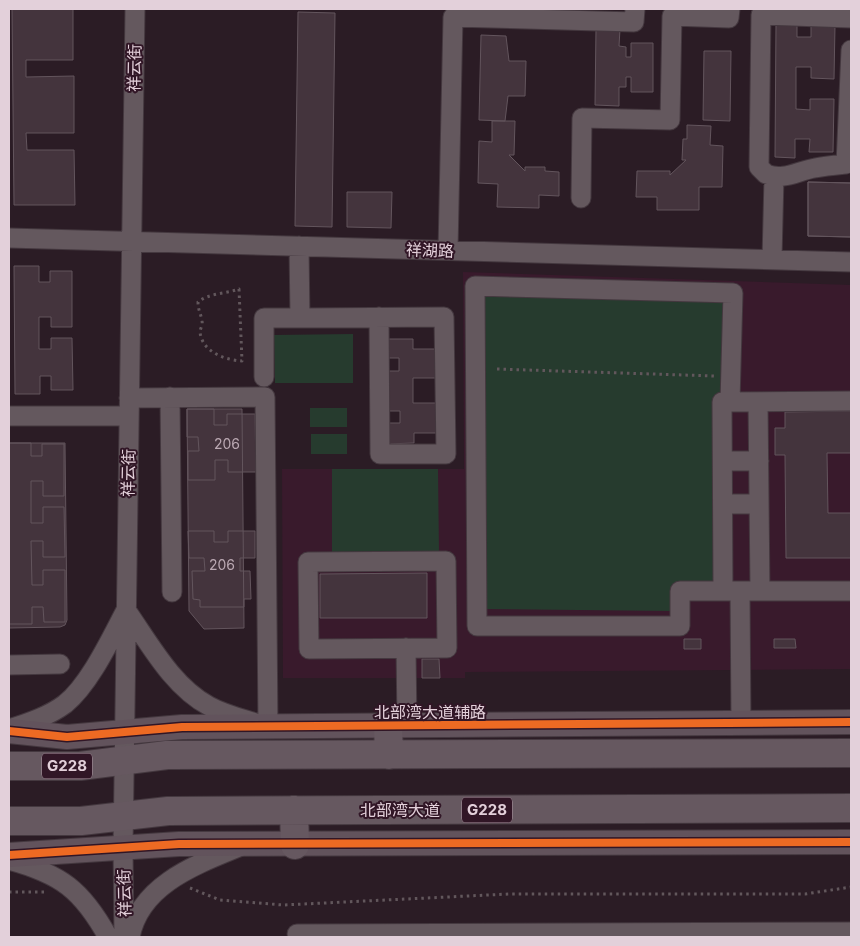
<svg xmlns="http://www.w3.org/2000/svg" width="860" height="946" viewBox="0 0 860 946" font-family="Inter,'Noto Sans SC',sans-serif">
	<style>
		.built { fill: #391a2c }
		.green { fill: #263b2e }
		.building { fill: #44343d; stroke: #63555d }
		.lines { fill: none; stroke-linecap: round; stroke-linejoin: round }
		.minor-casing { stroke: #44383f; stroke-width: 21 }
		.major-casing { stroke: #44383f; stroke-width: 26 }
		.highway-casing { stroke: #44383f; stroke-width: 30 }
		.path { stroke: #62575c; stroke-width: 3; stroke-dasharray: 2.5 4; stroke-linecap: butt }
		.minor { stroke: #64585e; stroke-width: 19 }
		.major { stroke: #62535c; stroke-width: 24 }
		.highway { stroke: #665860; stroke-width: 28 }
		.cycleway-casing { stroke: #311626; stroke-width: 11 }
		.cycleway { stroke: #ed6a23; stroke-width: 8 }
		.labels { text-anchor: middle; stroke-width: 4; stroke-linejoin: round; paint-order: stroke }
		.number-label { font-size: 14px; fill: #bba9b3 }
		.shield { fill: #311626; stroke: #ae98a4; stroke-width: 1 }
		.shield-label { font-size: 15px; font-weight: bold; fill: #e3d0da }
		.street-label { font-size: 16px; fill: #e3d0da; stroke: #311626 }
	</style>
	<rect width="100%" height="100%" fill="#2b1c25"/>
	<!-- built -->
	<path class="built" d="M463,272L851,285V669L465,672V678H283L282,469H464Z"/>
	<!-- green -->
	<path class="green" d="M482,292L723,298V395H715L714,586H672V611L481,609Z
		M353,334V383H275L274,335Z
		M310,408H347V427H310Z
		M311,434H347V454H311Z
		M332,469H438L439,552H332Z"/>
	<!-- building -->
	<path class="building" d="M12,9H73V60H26V77L74,76V133H26L27,150H74L75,205H14Z
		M298,12L335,13L332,227L295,226Z
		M776,24L797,25V37H811V25H835L834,79L811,78V67H796V109L810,110V99H834L833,152H809L810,139H795V158L775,157Z
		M596,29H620L619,46L626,47V57H631V43H653V92H631V77H626V87H619V106L595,105Z
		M481,35L506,36L509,61H526L525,96H508L505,121L479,120Z
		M704,51H731L730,121L703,120Z
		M492,121H515L514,155H509L525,171V167H545V171L559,172V196L539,195V208L497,207L498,184L478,183L479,141L492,142Z
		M687,125L711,126L710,145L723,146L722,187H699V210H657V197H636L637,171H670V175L686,160H682L683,139H687Z
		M808,182L851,183V237L808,236Z
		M808,182L851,183V237L808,236Z
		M347,192H392L391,228L347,227Z
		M14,266H39V282H50V271H72V327H51V317H39V349H51V338H72L73,390H51V376H40V394H15Z
		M386,339H413V349H439V378H413V403H440V433H414V443L387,444V423H400V411H387L386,371H399V358H386Z
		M187,409H242L244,628L204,629L189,611Z
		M187,409H214V425H227V414H255L256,472H228V460H215V480H188V451H199L198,437H187Z
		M851,411V453H827L828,513H851V558H786L785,455H775V428H785V412Z
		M9,443H31V456H42V444H64V496H43V481H31V523H43V507H64L65,557H43V541H31L32,585H43V570H65V622H44L43,607H32V624H9Z
		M9,443H65L67,620L65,625L60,627L9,628Z
		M188,531H214V542H228V531H255V558H240V571H250L251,599H244V607H200V600L193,599L192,571H205L204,558H189Z
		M427,573V618H320V574Z
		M684,639H701V649H684Z
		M774,639H795L796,648H774Z
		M422,659H439L440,678H422Z"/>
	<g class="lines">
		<!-- minor casing -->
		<g class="minor-casing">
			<path id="minor" d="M851,18L761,15L759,167L766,174C784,181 797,171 815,168C825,166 836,165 846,164L851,50
				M581,198L582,118L670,120L672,16L729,18L730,9
				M9,238L851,262
				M448,250L453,17L634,22L635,9
				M772,259L774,177
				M300,318L444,317L446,454H380L379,317
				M264,377V318H300L299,246
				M170,397L172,592
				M730,402L733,293L475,286L477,626H680V591H851
				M758,402L760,591
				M9,416H129
				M723,461H759
				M723,504H759
				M446,561L447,648L309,649L308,562Z
				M723,591L722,402L851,401
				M740,591L741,723
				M406,648L407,726
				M9,665L60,664
				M9,729C28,723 49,716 65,704C90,684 111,638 126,610C150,644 172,686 209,706C227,716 249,720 268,727L265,397L129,398
				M9,860C61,874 82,890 108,937
				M297,934L851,932
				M124,937L123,848L135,9
				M130,937C140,885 195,865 239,847"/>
		</g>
		<!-- major casing -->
		<g class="major-casing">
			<path id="major" d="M9,731L67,737L182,727L851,722
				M9,855L179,844L851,842"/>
		</g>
		<!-- highway casing -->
		<g class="highway-casing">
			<path id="highway" d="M388,726L389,755
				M9,766H80L167,755L851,753
				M294,810L295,845
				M9,821H81L168,811L851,808"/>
		</g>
		<!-- path -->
		<path class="path" d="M239,289L242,361C225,360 202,352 200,332C200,329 203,325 202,321C201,314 198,310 198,302C209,293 225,294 239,289Z
			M497,369L714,376
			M190,888L220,900L283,905L509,894H805L851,887
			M9,892H46"/>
		<!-- minor -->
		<use href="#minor" class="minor"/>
		<!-- major -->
		<use href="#major" class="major"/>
		<!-- highway -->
		<use href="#highway" class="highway"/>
		<!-- cycleway casing -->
		<g class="cycleway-casing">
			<path id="cycleway" d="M9,731L67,737L182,727L851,722
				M9,855L179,844L851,842"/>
		</g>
		<!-- cycleway -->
		<use href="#cycleway" class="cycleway"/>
	</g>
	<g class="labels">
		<!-- number labels -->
		<g class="number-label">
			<text x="227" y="449">206</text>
			<text x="222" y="570">206</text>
		</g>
		<!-- shield labels -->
		<g class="shield">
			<rect x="42" y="753.5" width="50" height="25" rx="4"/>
			<rect x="462" y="797.5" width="50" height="25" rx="4"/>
		</g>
		<g class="shield-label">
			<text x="67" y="771">G228</text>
			<text x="487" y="815">G228</text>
		</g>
		<!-- street labels -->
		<g class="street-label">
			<text transform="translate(134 68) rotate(-89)" y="6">祥云街</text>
			<text transform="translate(430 250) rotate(2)" y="6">祥湖路</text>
			<text transform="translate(128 473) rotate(-89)" y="6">祥云街</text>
			<text x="430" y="718">北部湾大道辅路</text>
			<text x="400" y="816">北部湾大道</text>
			<text transform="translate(124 893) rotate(-91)" y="6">祥云街</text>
		</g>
	</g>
	<!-- border -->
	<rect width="860" height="946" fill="none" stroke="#e3d0da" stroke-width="20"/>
</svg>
